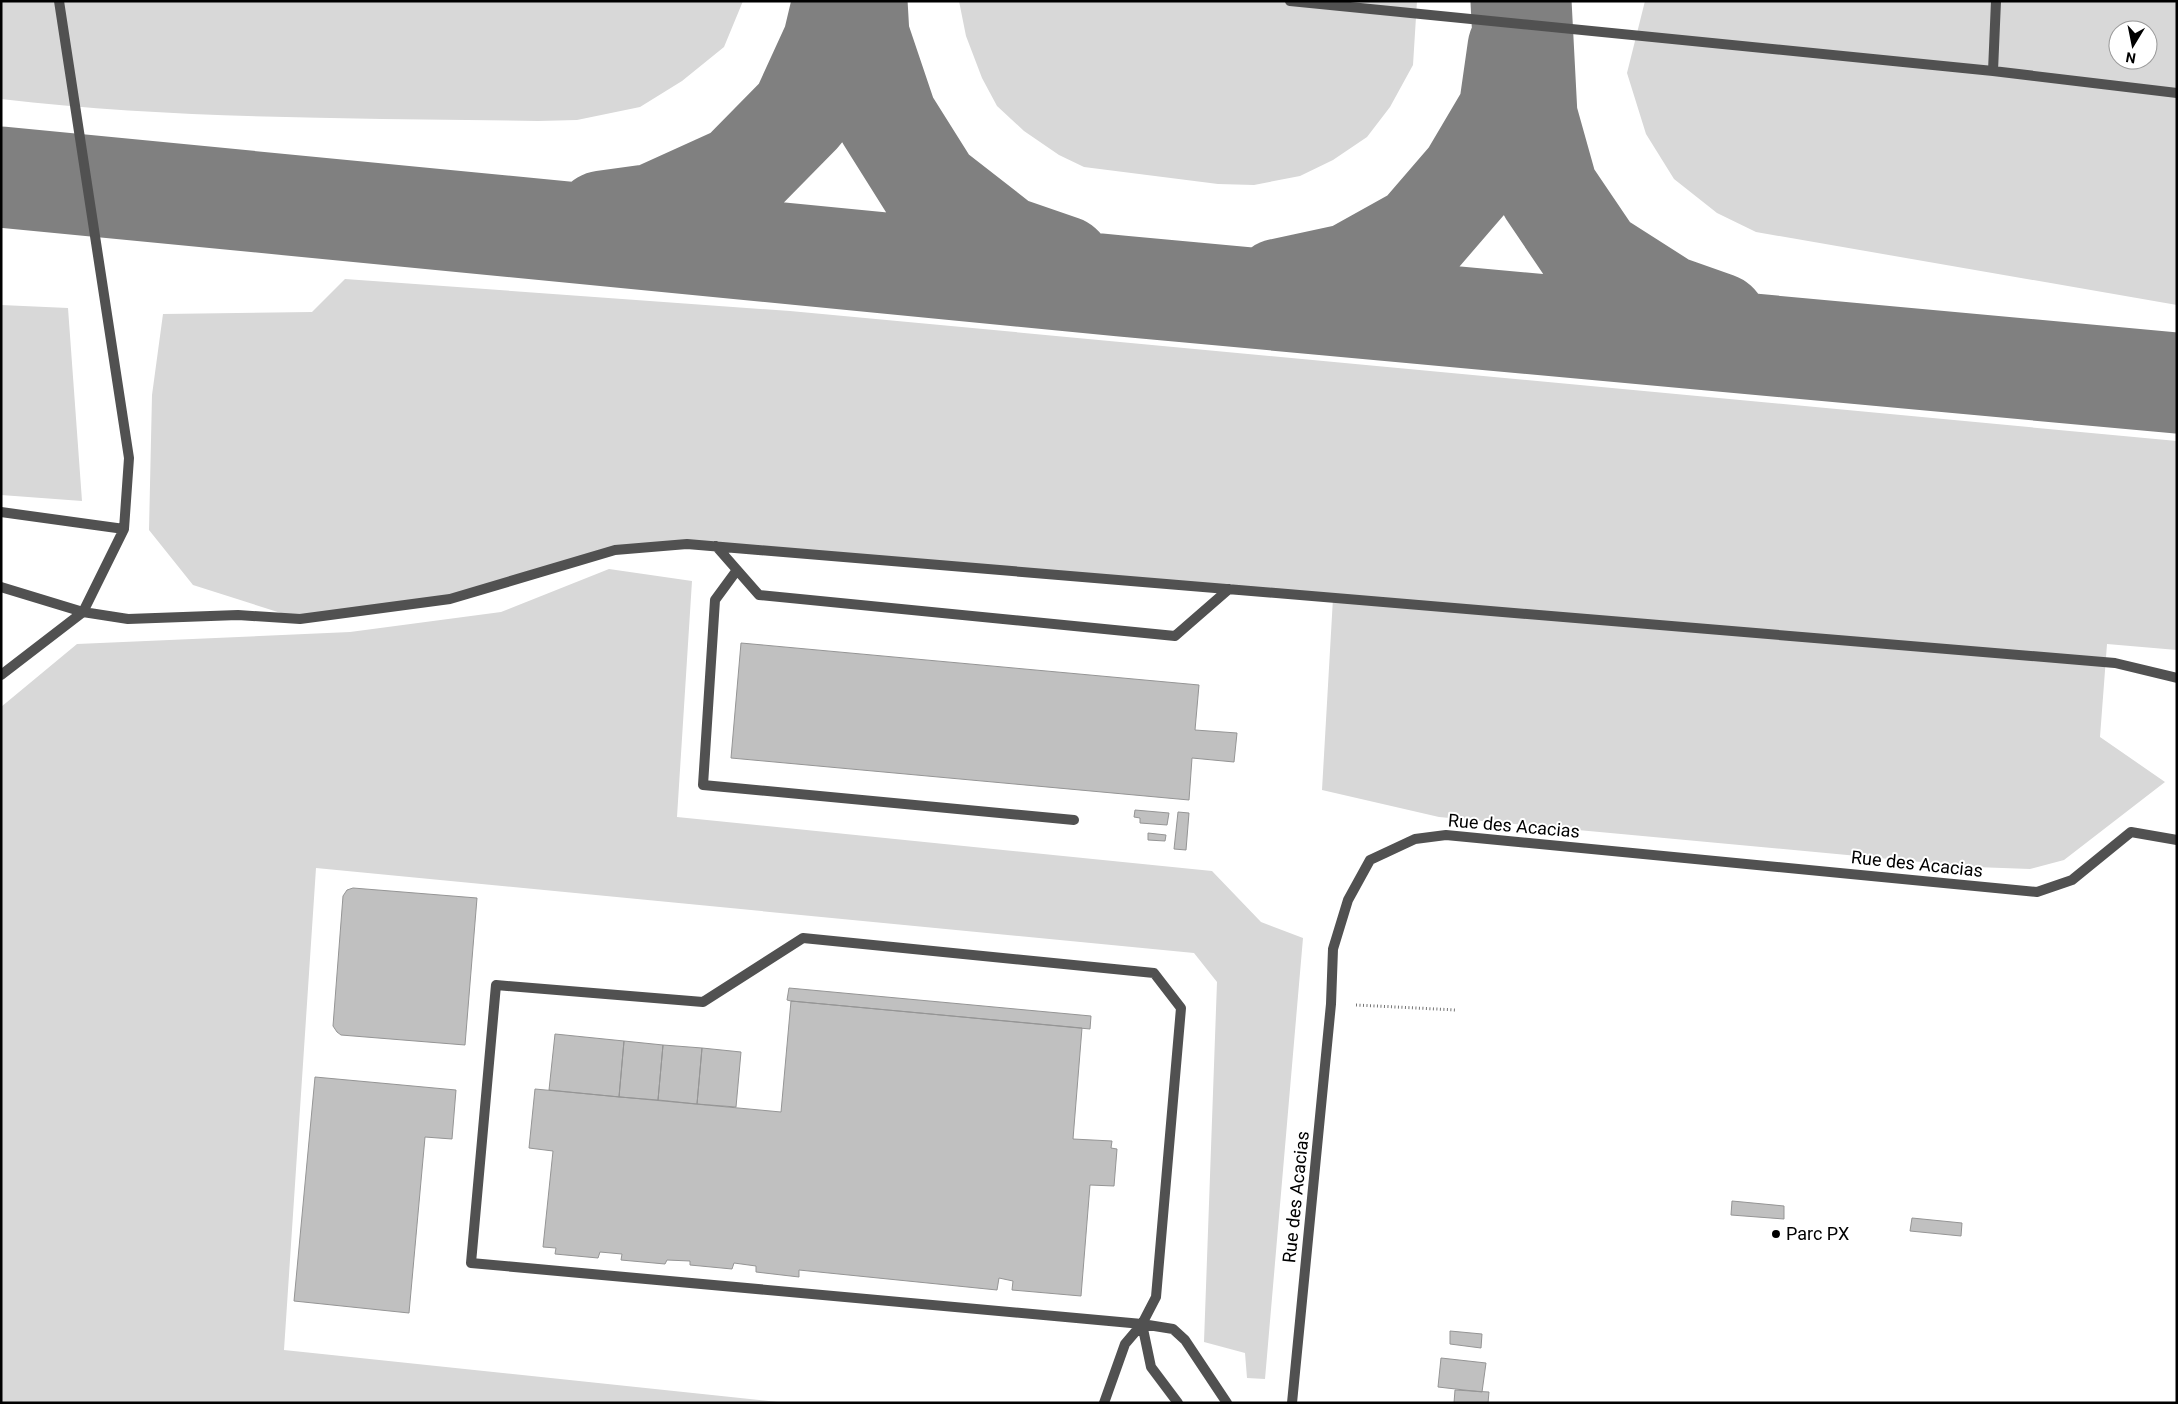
<svg xmlns="http://www.w3.org/2000/svg" width="2178" height="1404" viewBox="0 0 2178 1404" font-family="Roboto,sans-serif">
	<style>
		.green { fill: #d8d8d8; fill-rule: evenodd }
		.lines { fill: none; stroke-linecap: round; stroke-linejoin: round }
		.taxiway { stroke: #808080; stroke-width: 101 }
		.building { fill: #c0c0c0; stroke: #959595 }
		.path { stroke: #737373; stroke-width: 3; stroke-dasharray: 1 2.5; stroke-linecap: butt }
		.lane { stroke: #515151; stroke-width: 10 }
		.poi-dot { fill: #000; stroke: #fff; stroke-width: 2 }
		.labels { text-anchor: middle; stroke-width: 4; stroke-linejoin: round; paint-order: stroke }
		.street-label { font-size: 18px; fill: #000; stroke: #fff }
		.poi-label { font-size: 18px; fill: #000; stroke: #fff; text-anchor: start }
	</style>
	<rect width="100%" height="100%" fill="#fff"/>
	<!-- green -->
	<path class="green" d="M1,1H743L724,47L682,81L640,107L577,120L538,121C359,118 179,120 1,99Z
		M959,1H1417L1413,65L1390,107L1367,137L1333,160L1300,176L1254,185L1218,184L1084,167L1059,155L1024,131L997,106L982,78L966,36Z
		M1645,1H2177V305L1756,232L1717,213L1674,179L1646,134L1627,73ZM2118,30H2148V60H2118Z
		M345,279L790,311L2177,441V650L2107,644L2100,737L2165,782L2064,860L2030,869L1975,867L1439,817L1322,790L1333,598L716,546L615,550L450,599L300,619L193,585L149,530L152,395L163,314L312,312Z
		M1,305L68,308L82,501L1,495Z
		M609,569L692,581L677,817L1212,871L1261,922L1303,938L1265,1379L1247,1378L1245,1353L1204,1342L1217,982L1194,953L316,868L284,1350L787,1403H1V707L77,644L350,632L501,612Z"/>
	<g class="lines">
		<!-- taxiway -->
		<path class="taxiway" d="M857,1L859,36L887,119L931,189L1004,246L1062,266
			M1521,1L1527,116L1548,191L1594,259L1666,305L1717,323
			M1,177L1121,286L2177,383
			M603,221L654,214L740,175L801,113L833,43L843,1
			M1280,289L1350,274L1420,235L1470,177L1509,111L1518,48"/>
	</g>
	<!-- building -->
	<path class="building" d="M741,643L1199,685L1195,730L1237,733L1234,762L1192,758L1189,800L731,758Z
		M1135,810L1169,813L1167,825L1140,823V818L1134,817Z
		M1178,812L1189,813L1186,850L1174,849Z
		M1148,833L1166,835L1165,841L1148,840Z
		M353,888L477,898L465,1045L341,1035L337,1032L333,1026L343,896L347,890Z
		M789,988L1091,1016L1090,1029L791,1001L787,1000Z
		M791,1001L1082,1028L1073,1139L1112,1141L1111,1148L1117,1149L1114,1186L1090,1185L1081,1296L1012,1290L1013,1281L999,1278L997,1290L799,1270V1277L756,1272V1266L734,1263L732,1269L690,1265V1261L667,1260L665,1264L621,1260L622,1254L600,1252L598,1258L555,1254L556,1248L543,1247L553,1151L529,1148L535,1089L781,1112Z
		M555,1034L624,1041L619,1097L549,1090Z
		M624,1041L663,1045L658,1100L619,1097Z
		M663,1045L702,1048L697,1104L658,1100Z
		M702,1048L741,1052L736,1107L697,1104Z
		M315,1077L456,1090L452,1139L425,1137L409,1313L294,1301Z
		M1732,1201L1784,1206V1219L1731,1215Z
		M1912,1218L1962,1223L1961,1236L1910,1231Z
		M1450,1331L1482,1334L1481,1348L1450,1344Z
		M1441,1358L1486,1363L1482,1392L1438,1387Z
		M1455,1390L1489,1392L1488,1403H1454Z"/>
	<g class="lines">
		<!-- path -->
		<path class="path" d="M1356,1005L1456,1010"/>
		<!-- lane -->
		<path class="lane" d="M1290,1L1993,71L2177,93
			M1993,71L1996,1
			M1,512L124,529
			M716,546L759,595L1175,636L1229,589
			M737,570L715,600L703,785L1074,820
			M1,587L83,612L124,529L129,458L59,1
			M1,675L83,612L128,619L238,615L300,619L450,599L615,550L687,544L2115,663L2177,678
			M1142,1324L1173,1329L1185,1340L1227,1403
			M1104,1403L1125,1344L1142,1324L471,1263L496,985L703,1002L803,938L1154,973L1181,1008L1156,1297L1142,1324L1151,1367L1178,1403
			M1292,1403L1331,1004L1333,949L1348,900L1370,860L1415,839L1446,835L2037,892L2072,880L2131,832L2177,840"/>
	</g>
	<!-- markers -->
	<circle class="poi-dot" cx="1776" cy="1234" r="5"/>
	<g class="labels">
		<!-- street labels -->
		<g class="street-label">
			<text transform="translate(1514 826) rotate(5)" y="6">Rue des Acacias</text>
			<text transform="translate(1917 864) rotate(6)" y="6">Rue des Acacias</text>
			<text transform="translate(1296 1197) rotate(-84)" y="6">Rue des Acacias</text>
		</g>
		<!-- poi labels -->
		<g class="poi-label">
			<text x="1786" y="1240">Parc PX</text>
		</g>
	</g>
	<!-- border -->
	<rect width="2178" height="1404" fill="none" stroke="#000000" stroke-width="5"/>
	<!-- north arrow -->
	<g transform="translate(2133 45) rotate(190)"><circle r="24" fill="#ffffff" stroke="#999999"/>
	<path d="M0-4L9 19L0 12L-9 19Z" fill="#000000"/>
	<text y="-8" font-size="14" font-weight="bold" text-anchor="middle" fill="#000000">N</text>
	</g>
</svg>
